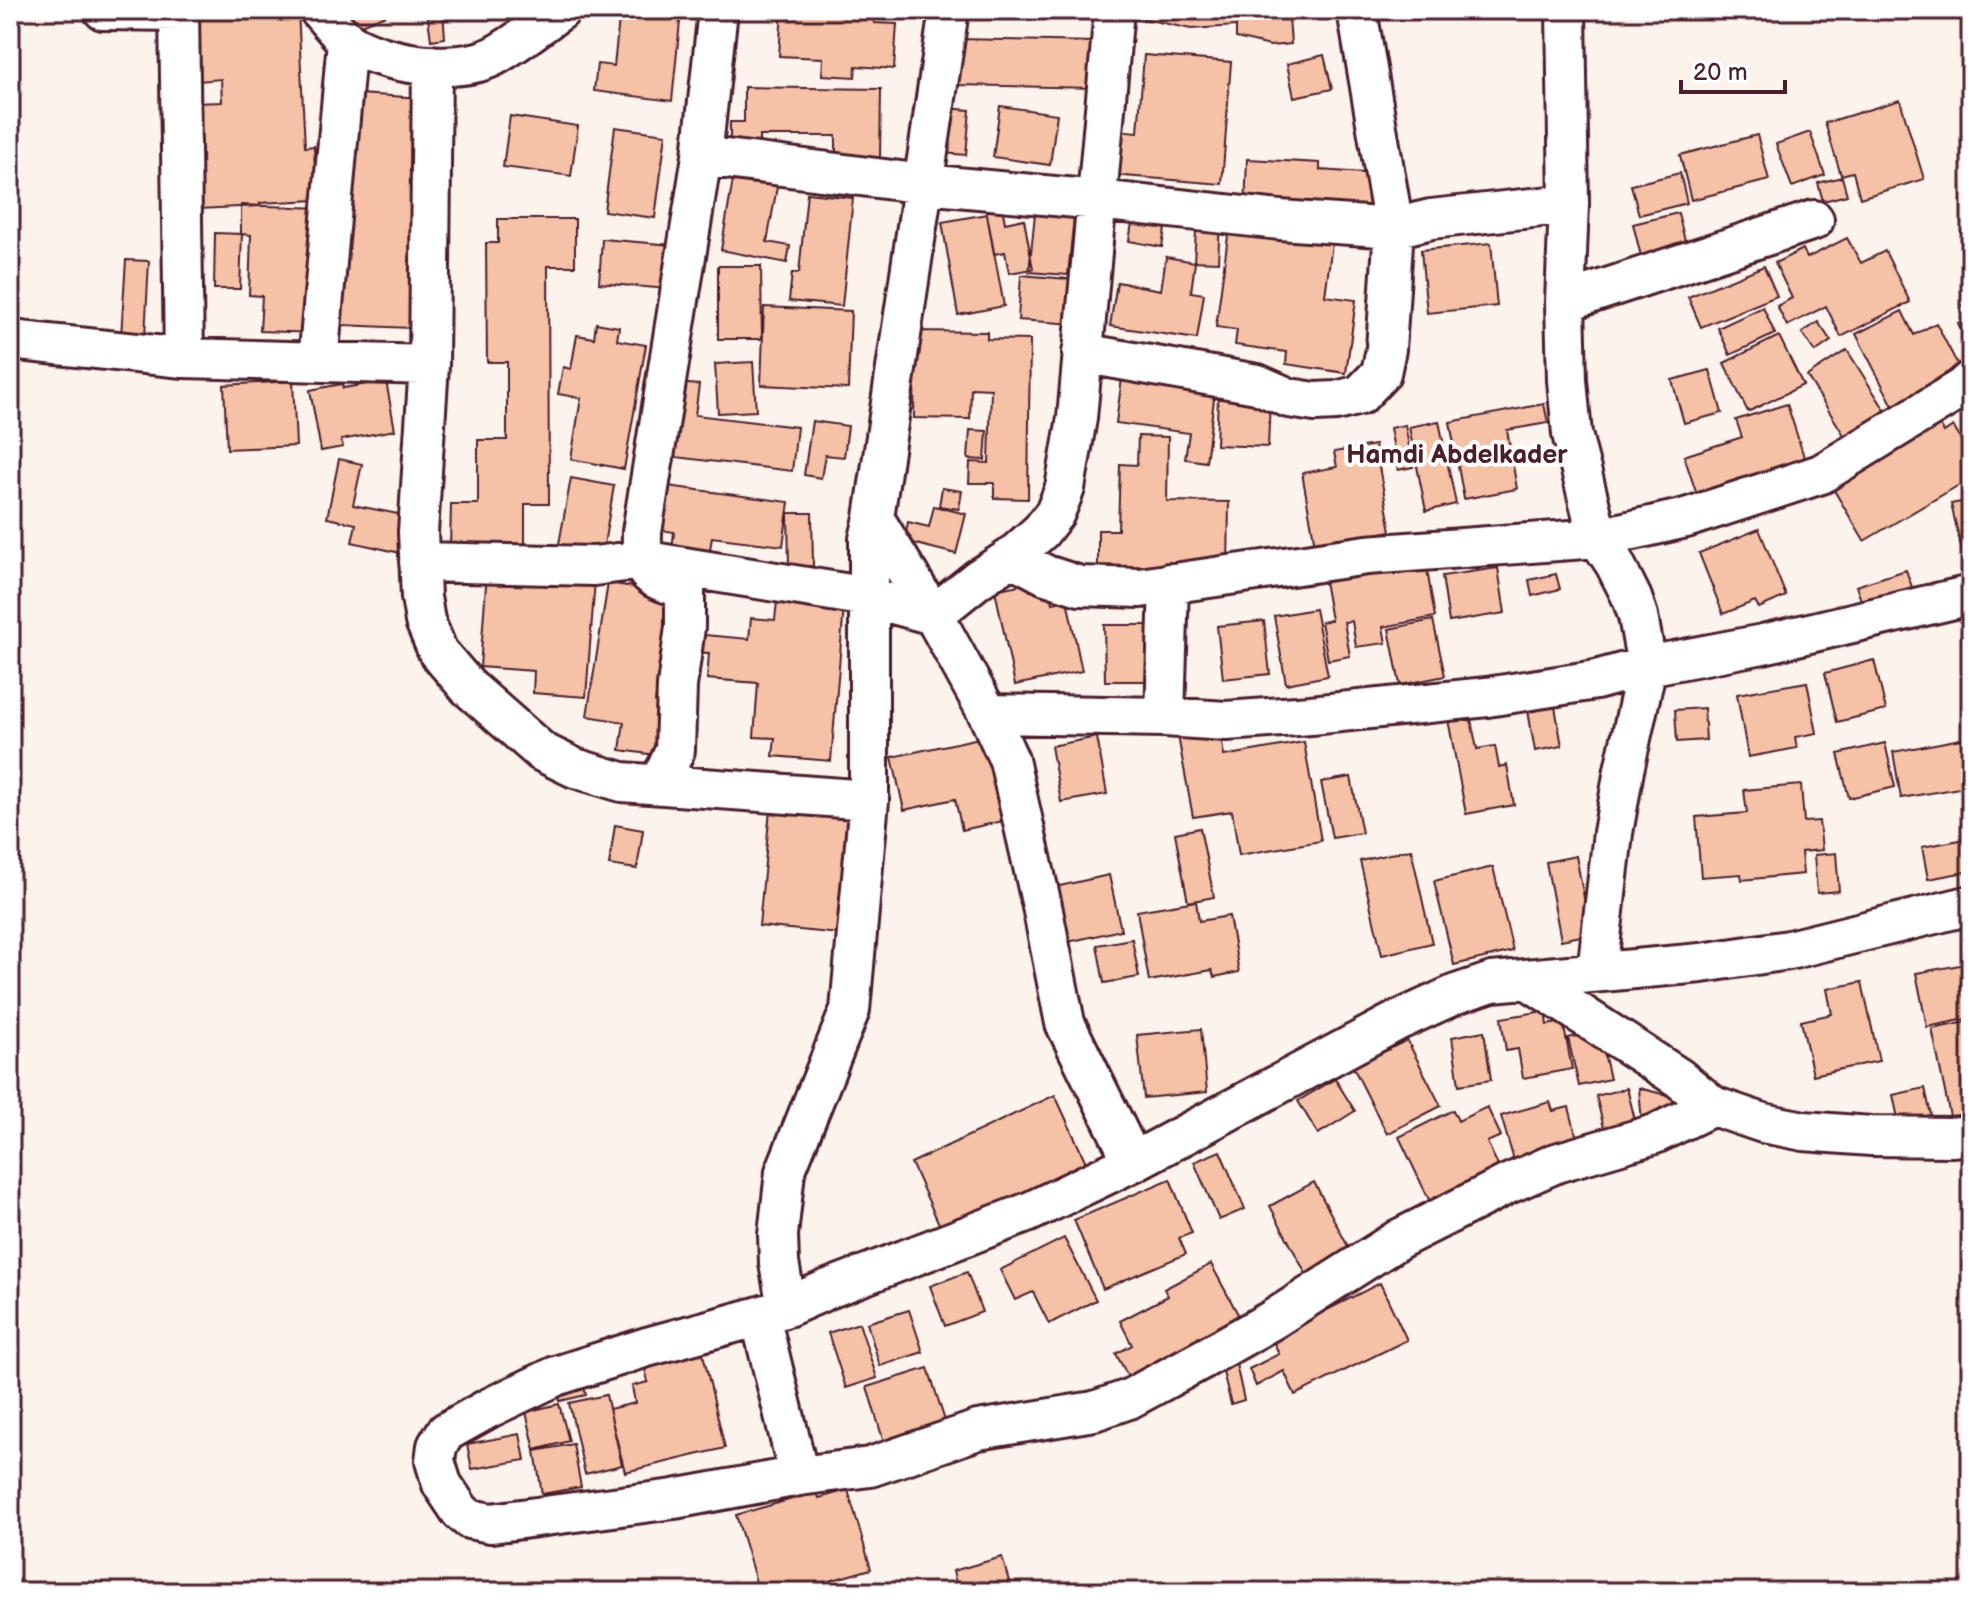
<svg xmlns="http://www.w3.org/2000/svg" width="1981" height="1602" viewBox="0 0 1981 1602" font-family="'Balsamiq Sans',sans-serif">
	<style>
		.building { fill: #f6c2a7; stroke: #4a1f2b; stroke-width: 2 }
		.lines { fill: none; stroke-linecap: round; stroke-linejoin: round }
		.minor-casing { stroke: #4a1f2b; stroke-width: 44 }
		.minor { stroke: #fff; stroke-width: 38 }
		.labels { text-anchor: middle; stroke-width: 8; stroke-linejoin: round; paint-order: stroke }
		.quarter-label { font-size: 26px; font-weight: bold; fill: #4a1f2b; stroke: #fff }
	</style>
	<rect width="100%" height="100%" fill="#fdf3ed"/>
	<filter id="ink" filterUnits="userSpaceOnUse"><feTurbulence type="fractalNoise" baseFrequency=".0125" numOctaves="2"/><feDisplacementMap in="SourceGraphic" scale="16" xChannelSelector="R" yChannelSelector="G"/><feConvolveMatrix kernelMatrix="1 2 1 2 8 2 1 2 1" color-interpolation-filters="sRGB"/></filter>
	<g filter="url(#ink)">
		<!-- building -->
		<path class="building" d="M242,10H298L305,147L314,146L316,200L260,203V206L198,209L193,103L222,102L221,79L199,81L196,15L242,13Z
			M349,10H398L356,27Z
			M427,10H443L445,38L431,40Z
			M620,10H658L681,12L672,101L594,91L597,64L614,66Z
			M782,10H874V23L897,24L894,69L856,66L855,77L822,75L823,58L779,56Z
			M1128,10H1256L1289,17L1291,44L1270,46L1236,38V26L1191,29L1145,19L1128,20Z
			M959,39L1094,42V88L958,85Z
			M1144,55L1231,62L1222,184L1112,175L1115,130L1138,132Z
			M1324,55L1332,89L1294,97L1287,64Z
			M744,87L881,89L880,158L836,157V136H759V142L730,141V122H744Z
			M358,94L423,98L411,328L341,325L347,203L352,204Z
			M1900,100L1924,179L1860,198L1853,172L1841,175L1825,123Z
			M1000,106L1057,114L1050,165L993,157Z
			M945,108L970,110L966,155L942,153Z
			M510,116L578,126L571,176L503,167Z
			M615,127L666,134L655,218L604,211Z
			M1810,132L1825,175L1792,187L1776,144Z
			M1757,135L1769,180L1691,200L1680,155Z
			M1247,159L1320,163V170L1378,174L1375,217L1245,209Z
			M735,168L779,176L767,242L790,246L787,263L721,250Z
			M1680,173L1687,203L1639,215L1631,185Z
			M1842,177L1847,195L1823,201L1818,183Z
			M807,193L853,198L842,306L789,301L792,273H799Z
			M1000,195L1005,223L1024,219L1033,269L1009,273L1005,252L994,254L984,198Z
			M1036,204L1075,207L1068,275L1029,272Z
			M241,205L322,208L319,333L260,331L262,296L249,295L251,235L241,234Z
			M1134,211L1167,217L1162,247L1129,241Z
			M1678,213L1686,245L1641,256L1633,224Z
			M987,214L1004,306L958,315L942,222Z
			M1197,217L1220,219L1218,262L1194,261Z
			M498,219H575V266H548L549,504H525V550H450L451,504H478V440H507V362H487L486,243H498Z
			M1230,221L1333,236L1325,296L1356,300L1346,373L1286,364L1287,352L1235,345L1237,330L1216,327Z
			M215,233L242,234L240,289H214Z
			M1847,238L1861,263L1885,251L1910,302L1841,337L1826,306L1787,326L1777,306L1792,298L1775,263L1803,249L1807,258Z
			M602,239L672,245L668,289L599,283Z
			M1491,243L1497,306L1427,313L1421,250Z
			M1166,257L1195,262L1191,292L1204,294L1197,339L1110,326L1117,282L1161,290Z
			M126,260L149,261L145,337L121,336Z
			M718,266H761L762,339H718Z
			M1764,266L1777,296L1701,327L1688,297Z
			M1021,275L1079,280L1075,324L1018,320Z
			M1971,301V351L1958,323L1969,317L1963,305Z
			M764,307L851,311L848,389L761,385Z
			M1763,307L1775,334L1730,355L1718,328Z
			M1902,311L1914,335L1936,323L1961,371L1893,406L1856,334Z
			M1818,322L1831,341L1815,352L1802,333Z
			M596,323L619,327L617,340L646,345L624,469L571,459L581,398L558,394L563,367L571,369L577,335L594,338Z
			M915,331L987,332V339L1030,340L1028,499L994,498V483H969L970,462L989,463L991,389L971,388L970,419L914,418Z
			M1779,336L1803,385L1748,412L1724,363Z
			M1847,350L1888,415L1847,440L1807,376Z
			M753,362L756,411L718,413L715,364Z
			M1710,370L1722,413L1684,423L1672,380Z
			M1122,378L1215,391L1206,462L1185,459L1189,433L1116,423Z
			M293,381L296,446L227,449L224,385Z
			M386,381L395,430L341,440L343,447L321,451L310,390L342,384L343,388Z
			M676,383L699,385L695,415L797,427L792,471L667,456Z
			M1218,397L1270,399L1268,447L1216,445Z
			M1544,404L1548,423L1507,430L1517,489L1464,499L1450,422Z
			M1787,404L1806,463L1698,498L1684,456L1742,437L1736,420Z
			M1935,417L1944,432L1953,426L1971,457V478L1864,541L1828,480Z
			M812,421L848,426L844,457L825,455L821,478L804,475Z
			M1439,421L1456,504L1426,511L1409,427Z
			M1405,425L1413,467L1398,470L1390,428Z
			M970,430L987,431L985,460L968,459Z
			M1138,436L1168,437L1167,501L1229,502L1228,569L1098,565V530H1118L1120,464L1137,465Z
			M1375,445L1391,531L1315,545L1302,473L1337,467L1334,452Z
			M339,459L362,464L353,505L413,517L405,554L352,542L356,524L327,518Z
			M571,478L614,486L601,562L557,555Z
			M660,485L789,502L783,546L712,537L709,556L672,551L674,532L654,529Z
			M942,488L962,491L959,509L939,506Z
			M1971,500V571L1967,572L1951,504Z
			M934,506L966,514L956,554L904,541L908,522L929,527Z
			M788,513H812L813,566L789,567Z
			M1759,529L1786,596L1759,608L1755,601L1723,614L1699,553Z
			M1424,552L1435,617L1383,627L1386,643L1356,647L1352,621L1344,622L1350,656L1328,660L1321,622L1331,620L1322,570Z
			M1498,568L1505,613L1449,622L1442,576Z
			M1906,570L1912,587L1862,603L1856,586Z
			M487,571L595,580L586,697L533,693L534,671L480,667Z
			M1556,574L1560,589L1532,596L1529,580Z
			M608,583L672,593L655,702L664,704L656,755L620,750L624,722L587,716Z
			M1028,583L1030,591L1049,587L1053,603L1067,600L1082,671L1015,685L995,590Z
			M777,601L844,607L831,761L773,756L775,738L754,737L758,683L707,679L709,653L692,652L694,634L749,639L751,618L775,620Z
			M1315,609L1328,676L1286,684L1274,616Z
			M1433,620L1445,676L1400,685L1389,629Z
			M1264,621L1270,674L1223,679L1217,626Z
			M1104,625H1158V681H1105Z
			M1971,633V688L1961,635Z
			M1874,660L1886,710L1837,722L1825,673Z
			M1807,682L1817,733L1795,737L1797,748L1748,757L1737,694Z
			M1554,701L1562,746L1535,751L1527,705Z
			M1704,708L1706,740L1677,742L1675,710Z
			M1469,710L1477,749L1495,746L1499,767L1507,765L1514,805L1466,814L1447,714Z
			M1220,730L1224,756L1304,742L1321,841L1239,855L1232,811L1193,817L1178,736Z
			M984,737L1003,821L962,830L955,799L904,810L892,757Z
			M1097,737L1107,794L1061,802L1051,746Z
			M1971,737V786L1901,798L1893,752Z
			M1885,743L1895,787L1849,798L1838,754Z
			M1351,777L1362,833L1332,838L1321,782Z
			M1801,785L1804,822L1819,821L1822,850L1801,852L1803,874L1742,880L1741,874L1701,877L1696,817L1747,813L1744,790Z
			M770,809L852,817L840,934L759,926Z
			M615,825L643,830L637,869L609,865Z
			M1200,828L1214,897L1188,902L1175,833Z
			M1971,838V871L1928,879L1922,847Z
			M1411,849L1432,943L1382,955L1360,861Z
			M1836,853L1839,891L1817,893L1814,855Z
			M1576,856L1591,934L1561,940L1546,862Z
			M1493,867L1513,951L1454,965L1434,881Z
			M1109,875L1121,930L1068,942L1055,887Z
			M1196,901L1199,921L1229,916L1239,972L1214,977L1212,970L1149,981L1137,911Z
			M1132,939L1139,977L1104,983L1097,945Z
			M1971,963V1018L1927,1027L1916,973Z
			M1862,982L1879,1061L1813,1075L1801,1021L1832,1014L1827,989Z
			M1545,1011L1547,1025L1563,1022L1572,1069L1523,1078L1518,1049L1506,1051L1501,1018Z
			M1971,1021V1127L1953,1131L1932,1029Z
			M1201,1029L1207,1092L1144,1098L1137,1035Z
			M1484,1031L1491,1080L1459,1085L1452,1037Z
			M1599,1031L1610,1079L1579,1086L1568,1038Z
			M1407,1040L1441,1106L1387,1134L1353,1067Z
			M1335,1079L1355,1111L1318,1134L1298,1101Z
			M1627,1088L1636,1124L1605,1132L1596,1096Z
			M1639,1088L1682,1099L1681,1117L1642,1123Z
			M1925,1088L1931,1115L1899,1123L1893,1095Z
			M1055,1095L1089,1169L945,1237L911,1163Z
			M1550,1102L1553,1111L1569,1107L1579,1146L1515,1164L1501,1116Z
			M1487,1107L1501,1136L1487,1142L1501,1172L1432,1206L1399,1137L1453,1110L1458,1121Z
			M1220,1151L1245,1209L1219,1220L1194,1162Z
			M1170,1179L1192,1233L1179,1238L1186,1254L1103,1289L1074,1220Z
			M1314,1182L1351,1252L1307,1276L1270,1206Z
			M1064,1238L1096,1300L1049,1324L1033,1292L1015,1300L1000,1270Z
			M1211,1264L1240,1318L1132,1384L1116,1354L1132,1345L1120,1321L1168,1296L1164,1289Z
			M967,1272L982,1312L945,1326L930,1286Z
			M1380,1283L1407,1340L1295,1395L1284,1371L1256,1386L1249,1369L1279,1354L1272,1338Z
			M909,1310L923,1352L880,1366L867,1323Z
			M859,1323L877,1378L846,1388L828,1333Z
			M700,1341L725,1448L625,1472L609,1409L635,1403L632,1386L648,1382L642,1355Z
			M1236,1364L1244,1400L1231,1404L1222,1368Z
			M928,1368L948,1430L886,1449L867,1387Z
			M581,1374L586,1395L560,1401L555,1381Z
			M606,1395L622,1465L585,1474L569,1403Z
			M559,1404L569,1441L535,1450L526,1412Z
			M520,1434L525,1460L472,1469L467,1444Z
			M573,1444L581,1487L542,1494L535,1451Z
			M848,1490L871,1569L805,1588L803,1584L777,1592H759L736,1515L817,1492L819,1498Z
			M1002,1557L1012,1592H958L953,1571Z"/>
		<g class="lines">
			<!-- minor casing -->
			<g class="minor-casing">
				<path id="minor" d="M103,10L179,11
					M179,10L184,358
					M319,10C328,20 338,34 349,42C383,64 458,75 494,56C518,43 539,25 561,10
					M1566,10L1569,204L1565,302L1567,380L1572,434L1598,538L1615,564L1632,598L1638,616L1647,666L1624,770L1613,833L1597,972
					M432,65L429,365L418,532L421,597L425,621L438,652L468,687L542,752L575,768L622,782L869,800
					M702,156L924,184L1098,200L1280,220L1394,228L1431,219L1569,204
					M1565,302L1814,220
					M10,340L184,358L429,365
					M1082,353L1257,384L1289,398L1315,402L1336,401L1360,395L1381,373L1386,349L1394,228L1357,10
					M318,362L347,41
					M874,518L939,625L988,714L1009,760L1042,906L1065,1023L1133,1162
					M1012,557L1046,575L1080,586L1140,588L1367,555L1598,538L1686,518L1821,474L1962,388L1971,380
					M419,562L594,566L641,560L868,597L933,615L978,579L1012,557L1041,531L1055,513L1065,488L1077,418L1114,10
					M988,714L1165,717L1226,721L1311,715L1487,697L1596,680L1647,666L1763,644L1971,595
					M1165,717L1169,583
					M657,784L667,768L675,750L677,686L685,627V589C644,577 641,575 642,532L702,156L718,10
					M1527,979L1679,1078L1713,1106L1763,1123L1804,1131L1871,1136L1951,1137L1971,1135
					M1713,1106L1655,1134L1556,1163L1508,1184L1399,1239L1272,1320L1203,1359L1129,1399L1094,1411L978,1430L870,1467L799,1476L674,1499L491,1523L469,1519L460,1511L442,1484L435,1461L437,1446L446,1432L489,1408L556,1376L647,1347L760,1316L787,1307L828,1289L1029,1212L1133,1162L1397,1021L1456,994L1492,982L1701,963L1789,950L1971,905
					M787,1307L779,1263L778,1235L785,1172L850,1010L869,800V539L874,518L949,10
					M760,1316L799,1476"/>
			</g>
			<!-- minor -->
			<use href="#minor" class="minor"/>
		</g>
	</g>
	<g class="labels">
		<!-- quarter labels -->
		<g class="quarter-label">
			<text x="1457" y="463">Hamdi Abdelkader</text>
		</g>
	</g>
	<!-- margin -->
	<rect width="1981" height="1602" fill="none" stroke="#fff" stroke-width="40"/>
	<rect x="20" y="20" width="1941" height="1562" fill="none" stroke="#4a1f2b" stroke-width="3" filter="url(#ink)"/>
	<!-- scale -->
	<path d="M1681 80v12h104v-12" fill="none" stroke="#4a1f2b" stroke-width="4"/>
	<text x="1693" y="80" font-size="24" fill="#4a1f2b" stroke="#ffffff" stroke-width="6" paint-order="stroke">20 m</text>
</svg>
